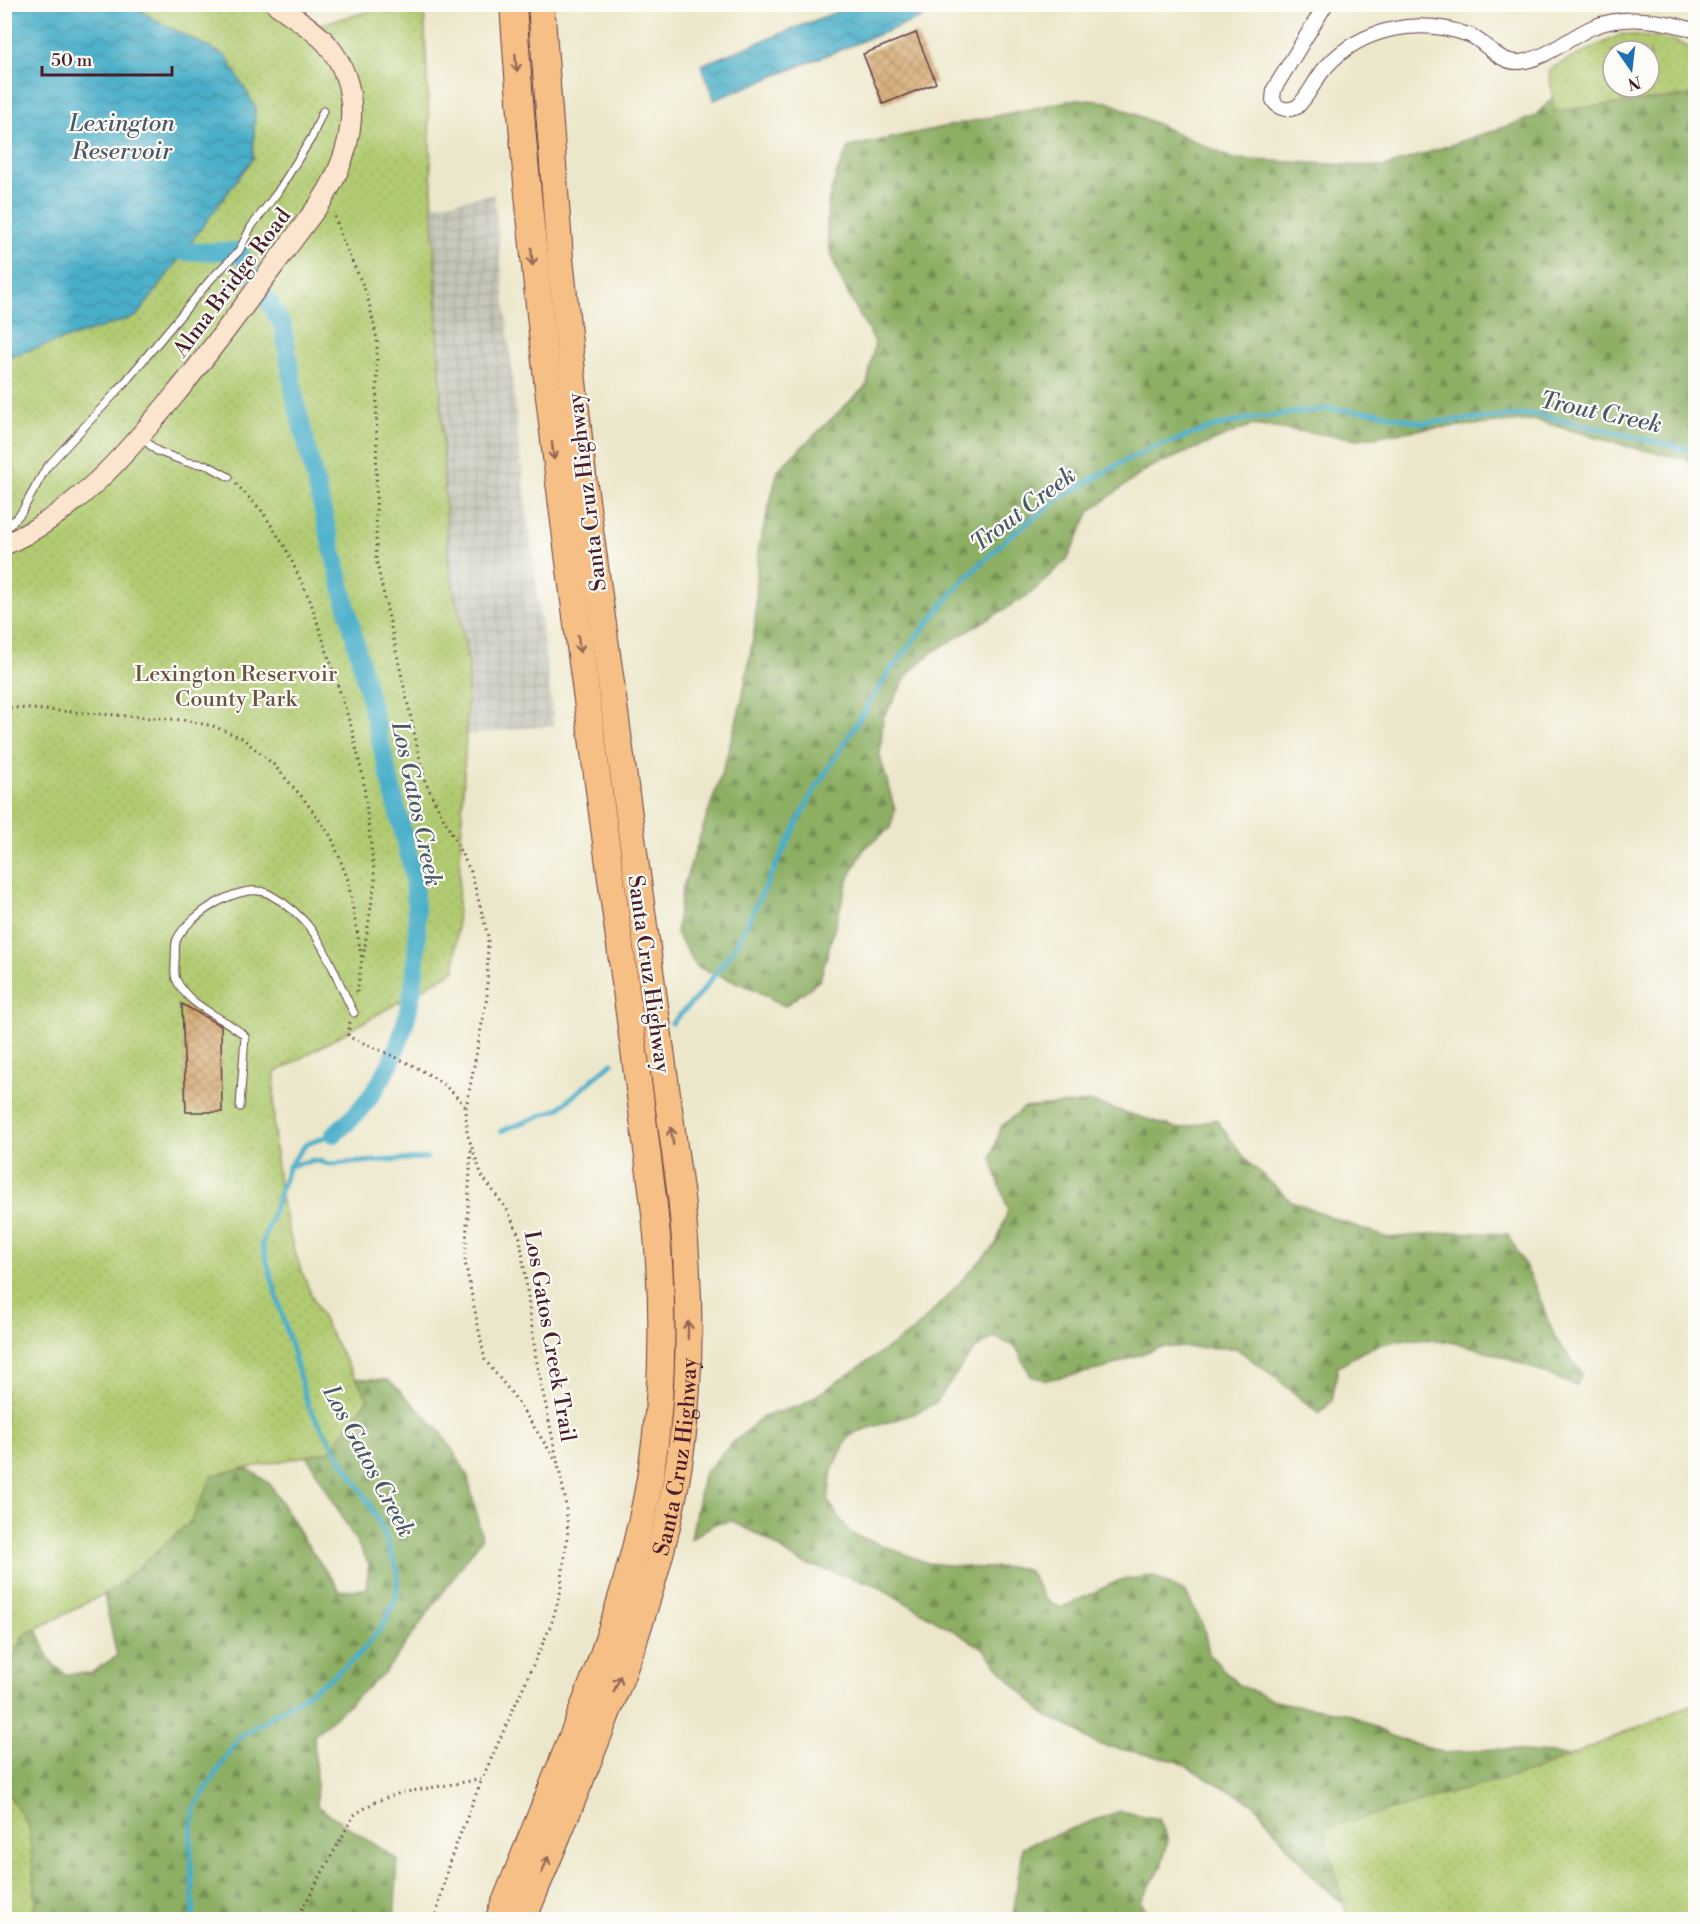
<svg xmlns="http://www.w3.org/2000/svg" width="1700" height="1924" viewBox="0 0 1700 1924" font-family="'Libre Bodoni',serif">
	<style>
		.industrial { fill: url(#industrial-grid) }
		.forest { fill: url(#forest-firs); stroke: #6b6747; stroke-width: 1.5; fill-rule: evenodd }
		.park { fill: url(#park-dots); stroke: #7e754e; stroke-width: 1.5; fill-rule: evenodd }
		.water { fill: url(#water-waves); stroke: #4a677a; stroke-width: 1.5 }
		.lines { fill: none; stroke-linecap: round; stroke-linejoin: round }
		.stream { stroke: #4aafc9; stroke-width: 5 }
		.canal { stroke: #4aafc9; stroke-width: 18 }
		.building { fill: url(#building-cross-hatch) }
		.lane-casing { stroke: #623d43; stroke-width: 9 }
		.street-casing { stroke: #623d43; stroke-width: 16 }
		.secondary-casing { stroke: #623d43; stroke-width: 22 }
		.highway-casing { stroke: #623d43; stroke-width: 28 }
		.path { stroke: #623d43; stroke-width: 3; stroke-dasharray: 1.5 4.5; stroke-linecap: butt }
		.lane { stroke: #fff; stroke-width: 7 }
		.street { stroke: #fff; stroke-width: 14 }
		.secondary { stroke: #fbe5cf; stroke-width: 20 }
		.highway { stroke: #f5bf86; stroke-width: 26 }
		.oneway { stroke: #976754 }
		.labels { text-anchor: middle; stroke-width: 4.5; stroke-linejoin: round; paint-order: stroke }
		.street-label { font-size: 22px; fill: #4a1f2b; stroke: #fdfcf7 }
		.park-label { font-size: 22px; fill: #695340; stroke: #fdfcf7 }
		.water-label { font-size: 24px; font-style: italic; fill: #4a596a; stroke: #fdfcf7 }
	</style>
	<defs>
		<pattern id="industrial-grid" width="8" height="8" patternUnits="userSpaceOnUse" patternTransform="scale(1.5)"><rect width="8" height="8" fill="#c5c5b8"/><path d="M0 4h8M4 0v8" fill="none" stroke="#aba99e"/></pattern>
		<pattern id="forest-firs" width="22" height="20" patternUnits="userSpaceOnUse" patternTransform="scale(1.5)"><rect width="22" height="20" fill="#8caf63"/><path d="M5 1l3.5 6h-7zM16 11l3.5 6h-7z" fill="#748e52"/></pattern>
		<pattern id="park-dots" width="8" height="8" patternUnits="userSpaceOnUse" patternTransform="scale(1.5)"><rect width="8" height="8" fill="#b1cb71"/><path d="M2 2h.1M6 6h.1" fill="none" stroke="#9aae62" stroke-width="1.8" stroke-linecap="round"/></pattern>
		<pattern id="water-waves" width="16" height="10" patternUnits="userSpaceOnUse" patternTransform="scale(1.5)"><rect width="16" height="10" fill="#4aafc9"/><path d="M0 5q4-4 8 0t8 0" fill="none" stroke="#408ea3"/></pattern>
		<pattern id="building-cross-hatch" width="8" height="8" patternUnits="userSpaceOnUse" patternTransform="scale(1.5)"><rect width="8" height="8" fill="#d4a76e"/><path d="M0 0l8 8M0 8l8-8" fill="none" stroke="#ae875b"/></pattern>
	</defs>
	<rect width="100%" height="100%" fill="#fdfcf7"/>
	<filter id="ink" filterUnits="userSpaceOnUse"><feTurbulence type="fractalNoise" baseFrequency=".0167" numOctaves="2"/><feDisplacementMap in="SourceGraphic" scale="12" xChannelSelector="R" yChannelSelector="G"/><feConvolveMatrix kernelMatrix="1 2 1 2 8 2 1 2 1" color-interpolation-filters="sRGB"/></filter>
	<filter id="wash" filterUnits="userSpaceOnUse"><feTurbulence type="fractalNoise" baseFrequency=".008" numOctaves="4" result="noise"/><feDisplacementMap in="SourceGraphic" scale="24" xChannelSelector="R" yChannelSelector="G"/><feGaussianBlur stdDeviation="1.35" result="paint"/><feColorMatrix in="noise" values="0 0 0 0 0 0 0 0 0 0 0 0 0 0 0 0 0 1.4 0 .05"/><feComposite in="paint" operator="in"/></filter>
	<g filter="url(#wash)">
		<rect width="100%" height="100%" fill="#ece7ca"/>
		<!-- industrial -->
		<path class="industrial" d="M494,194L521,463L554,725L410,741L329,225Z"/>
		<!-- forest -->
		<path class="forest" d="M1621,44L1695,53V461L1634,448L1535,420L1424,429L1358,439L1252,425L1149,468L1090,511L1068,558L1030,594L931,653L909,673L883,718L880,756L895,810L890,828L864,849L848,880L820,980L785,1006L756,990L697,967L676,933L682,890L725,763L742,700L755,628L758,551L778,470L867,385L875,342C833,268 805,230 849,147L1077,99L1108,102L1233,159L1385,167L1534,117L1581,69ZM1613,51H1649V87H1613Z
			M1091,1102L1180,1129L1216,1119L1246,1160L1291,1201L1338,1220L1388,1238L1454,1232L1508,1234L1532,1279L1555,1338L1582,1373L1576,1386C1515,1362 1437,1321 1371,1348C1359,1353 1349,1360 1338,1366L1332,1401L1319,1414L1276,1378L1236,1348L1159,1347L1103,1369L1045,1380L1031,1376L1016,1347L994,1337L973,1351L935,1403L914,1414L857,1432L848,1438L832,1470L828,1501L850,1533L928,1563L977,1568L1015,1567L1029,1571L1045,1600L1061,1608L1120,1580L1154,1576L1186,1593L1204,1628L1209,1654L1237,1684L1278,1702L1350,1714L1390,1736L1445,1753L1495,1749L1552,1753L1625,1770L1363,1919L1316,1881L1254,1804L1177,1761L1096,1744L1072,1728L1046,1716L1007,1677L983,1648L874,1584L799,1562L768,1540L732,1521L714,1524L691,1539L703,1475L730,1445L763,1417L802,1405L915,1330L996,1244L1008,1210L991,1158L1001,1127L1024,1108Z
			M335,1377L389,1380L442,1433L467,1474L482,1538L386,1671L314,1735L317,1806L398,1860L394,1919H5L4,1549L50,1661L65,1674L91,1673L117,1656L101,1582V1529L222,1469L250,1470L270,1484L304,1540L340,1591L366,1589L369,1564L282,1412Z
			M1120,1811L1159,1819L1168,1840L1161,1867L1141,1901L1147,1912L1213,1919H1013L1022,1847Z"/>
		<!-- park -->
		<path class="park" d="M5,5H264L285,17L313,26L375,10L383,5H424L448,559L469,665L455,970L275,1073C267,1203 298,1289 368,1398L330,1451L213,1475L191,1521L112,1590L22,1636L5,1680Z
			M1622,34L1673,40L1695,50V95L1554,111L1549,69ZM1613,51H1649V87H1613Z
			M1695,1703V1919H1348L1324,1828L1537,1770Z
			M5,1789L29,1827L36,1902L29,1919H5Z"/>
		<!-- water -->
		<path class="water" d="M5,4L133,5L155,20L226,56L255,107L253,158L137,316L5,358Z
			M854,5H953L714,100L701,65Z"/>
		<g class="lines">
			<!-- stream -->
			<path class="stream" d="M672,1023L700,994L735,947L811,796L890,670L957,587L1006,539L1060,498L1119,464L1150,449L1214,427L1247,419L1325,409L1376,412L1422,423L1535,414L1696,451
				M501,1131L558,1109L612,1063
				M289,1166L314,1160L329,1164L427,1158
				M194,1920L190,1841L194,1808L238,1738L328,1680L359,1655L384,1624L396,1598L398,1572L383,1530L365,1496L308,1406L262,1244L289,1166L306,1144L334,1134"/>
			<!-- canal -->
			<path class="canal" d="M184,252L239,251L283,326L295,399L412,869C426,963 413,1071 334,1134"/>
		</g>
		<g id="blocks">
			<!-- building -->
			<path class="building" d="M916,33L936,83L883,104L863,54Z
				M182,1004L221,1026L222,1112H186Z"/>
		</g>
	</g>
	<g filter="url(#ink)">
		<use href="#blocks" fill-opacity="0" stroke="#623d43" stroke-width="1.5"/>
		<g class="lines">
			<!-- lane casing -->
			<g class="lane-casing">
				<path id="lane" d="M142,438L157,451L186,462L207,465L229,477
					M4,531L21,513L46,468L121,387L211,279L239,251L251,227L277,193L312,137L323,111
					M240,1107L245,1036C223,1016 189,1008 176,979C174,974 175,967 175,961C176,955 174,945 177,939C189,915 242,880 269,894C323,923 328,964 354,1013"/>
			</g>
			<!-- street casing -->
			<g class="street-casing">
				<path id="street" d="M1326,4L1274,89L1273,100C1279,110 1287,111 1297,107C1309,96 1315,79 1326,67C1362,27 1419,17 1469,35C1485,41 1499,64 1520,62C1548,58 1568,38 1593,27C1625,14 1664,20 1696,31"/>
			</g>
			<!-- secondary casing -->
			<g class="secondary-casing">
				<path id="secondary" d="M4,545C76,513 125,455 174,396C226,333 272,267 321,202C352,154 367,92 327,44C313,28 293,17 276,4"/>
			</g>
			<!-- highway casing -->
			<g class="highway-casing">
				<g id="highway">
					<path d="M498,1920C555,1775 626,1627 651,1472C665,1383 664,1294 654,1205C604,805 539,407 513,4"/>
					<path id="s1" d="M523,1920C580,1777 649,1634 676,1482C693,1388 691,1291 681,1197L584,485L560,258L541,4"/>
				</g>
			</g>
			<!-- path -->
			<path class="path" d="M236,484L262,511L285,547L310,600L351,726L363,777L375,881L363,958
				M4,707L183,720L213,726L242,738L273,764L303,798L331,836L348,880L362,960L357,992
				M350,1022L348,1035L352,1038C393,1057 439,1071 466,1108
				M471,1151L465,1262L485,1360L513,1395L555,1459
				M296,1920L354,1815L375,1802L400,1793L482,1779L551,1625L560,1594L568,1531L565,1498L536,1358L520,1238L508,1211L482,1176L467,1133L466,1108L487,997L488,936L471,872L425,782L376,559L377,339L367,294L342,239L334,214
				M435,1920L449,1863L482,1779"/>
			<!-- lane -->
			<use href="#lane" class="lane"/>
			<!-- street -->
			<use href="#street" class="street"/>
			<!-- secondary -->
			<use href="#secondary" class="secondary"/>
			<!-- highway -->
			<use href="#highway" class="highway"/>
		</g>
		<!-- one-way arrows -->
		<defs><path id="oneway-shaft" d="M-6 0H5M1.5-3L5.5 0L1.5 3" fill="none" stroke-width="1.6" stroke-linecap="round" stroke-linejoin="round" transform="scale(1.5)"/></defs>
		<g class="oneway">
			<use href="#oneway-shaft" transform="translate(516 63) rotate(86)"/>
			<use href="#oneway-shaft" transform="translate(532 257) rotate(85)"/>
			<use href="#oneway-shaft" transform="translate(553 451) rotate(83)"/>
			<use href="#oneway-shaft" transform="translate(579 644) rotate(82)"/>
			<use href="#oneway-shaft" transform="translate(672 1136) rotate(-98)"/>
			<use href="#oneway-shaft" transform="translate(688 1330) rotate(-89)"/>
			<use href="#oneway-shaft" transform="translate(617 1684) rotate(-68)"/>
			<use href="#oneway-shaft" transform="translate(545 1865) rotate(-68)"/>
		</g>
	</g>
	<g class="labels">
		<!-- street labels -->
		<g class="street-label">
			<text transform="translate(231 282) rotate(-53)" y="8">Alma Bridge Road</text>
			<text transform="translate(586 492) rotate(-97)" y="8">Santa Cruz Highway</text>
			<text transform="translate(650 974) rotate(82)" y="8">Santa Cruz Highway</text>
			<text transform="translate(551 1336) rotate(80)" y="8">Los Gatos Creek Trail</text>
			<text dy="8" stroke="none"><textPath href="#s1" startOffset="490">Santa Cruz Highway</textPath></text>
		</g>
		<!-- park labels -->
		<g class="park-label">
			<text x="236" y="681">Lexington Reservoir<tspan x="236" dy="25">County Park</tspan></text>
		</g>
		<!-- water labels -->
		<g class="water-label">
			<text x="122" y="131">Lexington<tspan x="122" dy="28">Reservoir</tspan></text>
			<text transform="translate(1601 412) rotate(12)" y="8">Trout Creek</text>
			<text transform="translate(1023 509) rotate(-37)" y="8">Trout Creek</text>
			<text transform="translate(417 804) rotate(78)" y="8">Los Gatos Creek</text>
			<text transform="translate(369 1461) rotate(62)" y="8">Los Gatos Creek</text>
		</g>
	</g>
	<!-- margin -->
	<rect width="1700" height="1924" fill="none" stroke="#fdfcf7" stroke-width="24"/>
	<!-- north arrow -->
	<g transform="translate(1631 69) rotate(166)"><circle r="28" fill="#fdfcf7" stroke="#b5a4a5" stroke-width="1.5"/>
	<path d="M0-4.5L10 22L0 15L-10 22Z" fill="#1f6fb2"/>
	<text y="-9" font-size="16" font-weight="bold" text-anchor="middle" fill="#4a1f2b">N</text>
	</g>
	<!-- scale -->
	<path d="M42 66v9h130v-9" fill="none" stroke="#4a1f2b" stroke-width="3"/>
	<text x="51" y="66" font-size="18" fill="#4a1f2b" stroke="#fdfcf7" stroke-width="4.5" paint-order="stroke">50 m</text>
</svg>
